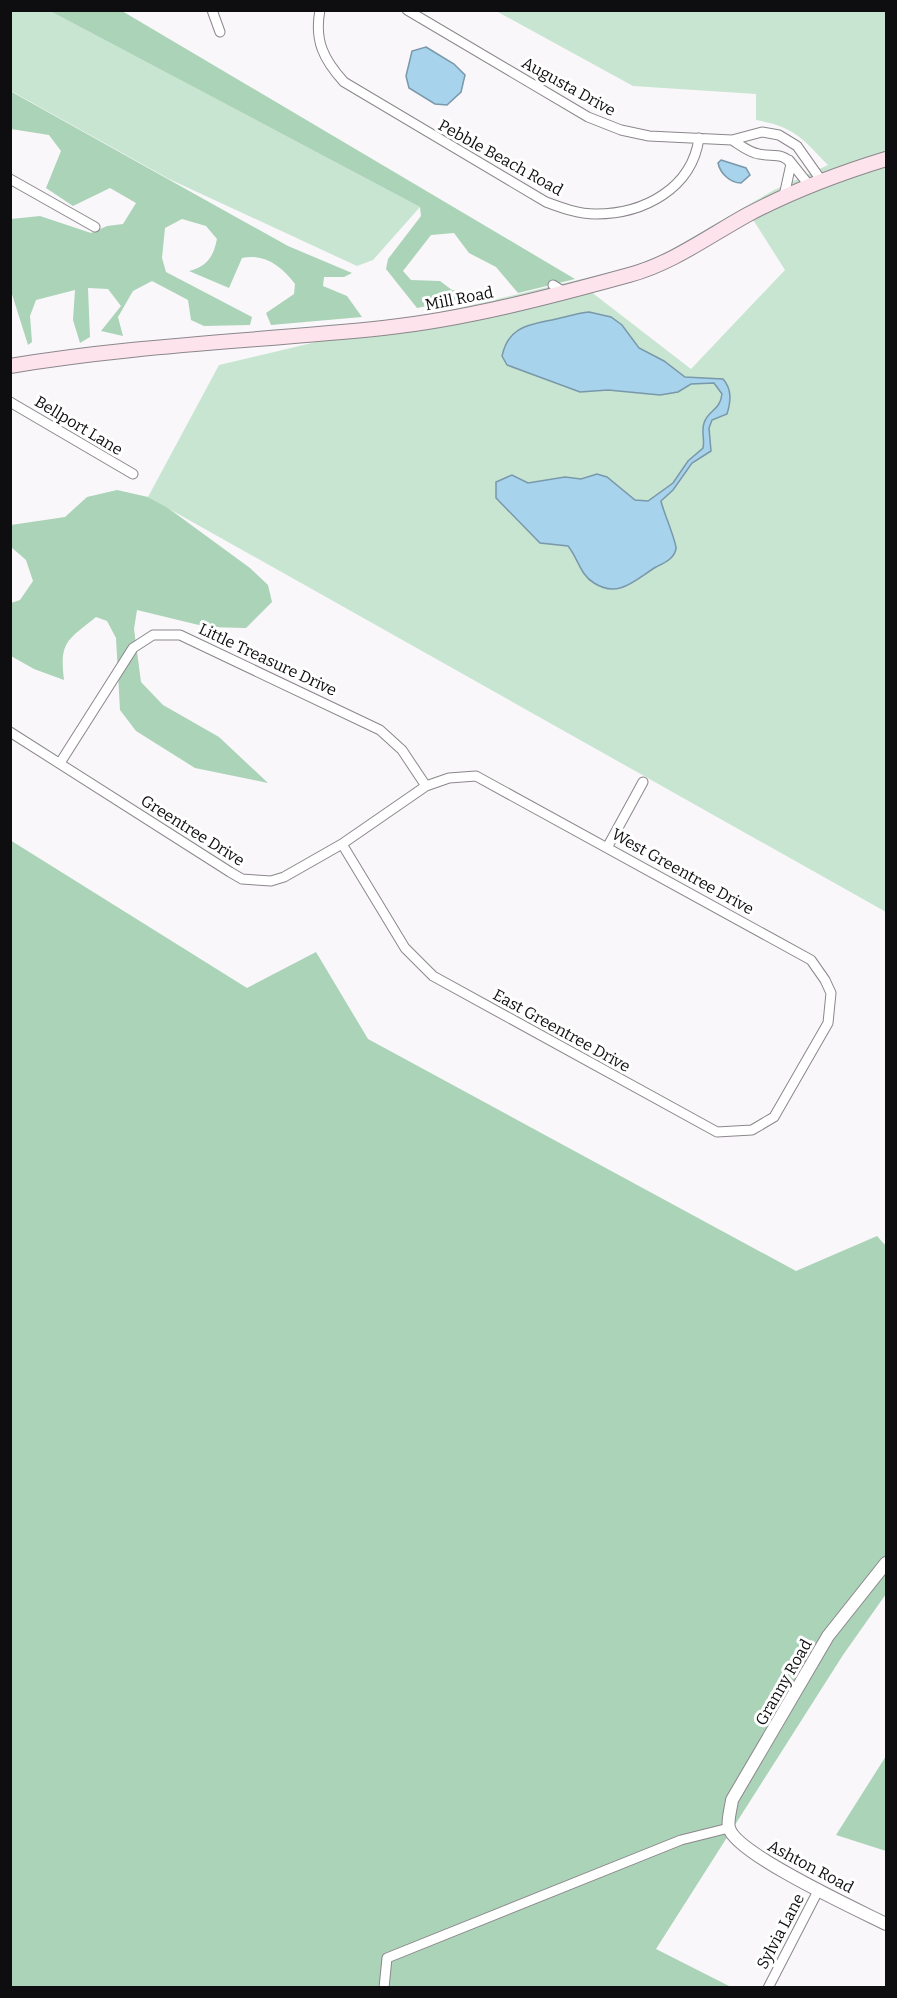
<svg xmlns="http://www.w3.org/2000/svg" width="897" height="1998" viewBox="0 0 897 1998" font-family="Bitter,serif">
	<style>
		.green { fill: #c8e5d1; fill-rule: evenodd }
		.forest { fill: #aad3b7 }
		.water { fill: #a7d3ec; stroke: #7998aa; stroke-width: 1.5 }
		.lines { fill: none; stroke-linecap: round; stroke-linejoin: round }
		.minor-casing { stroke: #8b878c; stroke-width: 11 }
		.tertiary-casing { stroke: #8b878c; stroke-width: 14 }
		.secondary-casing { stroke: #8b878c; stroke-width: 16 }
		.minor { stroke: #fff; stroke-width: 9 }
		.tertiary { stroke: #fff; stroke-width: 12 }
		.secondary { stroke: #fde3eb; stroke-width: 14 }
		.labels { text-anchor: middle; stroke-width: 6; stroke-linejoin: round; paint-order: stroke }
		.street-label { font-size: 16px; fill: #0e0d0f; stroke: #fff }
	</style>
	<rect width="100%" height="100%" fill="#faf7fb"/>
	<!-- green -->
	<path class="green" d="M10,11H50L420,207L373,260L357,266L169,179L11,91Z
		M496,11H886V912L148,497L219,365L628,268L662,255L774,190L828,165C802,138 795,127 756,120V94L633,86ZM752,218L785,270L691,369L590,291Z"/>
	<!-- forest -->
	<path class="forest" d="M50,11H122L575,279L518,293L496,267L469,253L454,233L431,235L403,271L411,280L440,281L452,290L482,295L417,308L386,269L388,259L421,216L420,207Z
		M10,91L288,246L352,273L344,277H324L323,286L347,296L362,317L271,325L266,313L294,294L295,284C282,267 265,253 242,258L229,288L189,271C207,266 213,258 217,239L206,226L182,219L165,228L162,258L166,272L252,317L250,325L204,326L191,320L188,300L152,281L133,291L118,317L123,336L101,331L121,306L108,289L88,288L90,337L80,343L73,320L75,290L36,300L30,316L32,342L28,345L11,291V219L40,216L91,233L107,226L123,224L136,203L110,188L73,206L46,188L61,151L49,135L11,129Z
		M117,490L148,497L168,508L250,568L268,585L272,602L246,628L207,627L137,610L134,629L141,682L163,705L219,737L268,783L195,768L136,731L120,710L116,638L107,621L96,617C68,640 59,641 64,680L34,669L11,656V603L20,600L33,581L26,560L11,547V525L65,517L87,497Z
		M10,840L247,988L316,952L368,1039L796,1271L877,1236L886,1246V1594L843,1655L656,1949L731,1987H11Z
		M886,1756V1851L836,1835Z"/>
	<!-- water -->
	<path class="water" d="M426,47L454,64L465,75L461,92L447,105L435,104L409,88L406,76L412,51Z
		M721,160L746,168L750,175L741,183C730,183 720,173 718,163Z
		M589,312L611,317L622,325L639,348L664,361L685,377L723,379C732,389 731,401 727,414L712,420L709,428L711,451L692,463L673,490L661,501C663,511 677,543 676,549C674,559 664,563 656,567C636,579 619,599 594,583C580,575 578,558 568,546L540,543L496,498V482L512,475L528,483L565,477L581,479L597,474L607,477L635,500L648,501L673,483L688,461L703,448C705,440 701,431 704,423C708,410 720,411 722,394L714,383L691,384L678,392L660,395L608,390L580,392L507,365L502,356C509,325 530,325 556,319C567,317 577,313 589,312Z"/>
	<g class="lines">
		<!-- minor casing -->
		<g class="minor-casing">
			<path id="minor" d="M212,10L220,32
				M320,10C314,41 324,60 344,82L546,202C562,208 578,214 596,214C643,214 692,189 699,138
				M407,10L588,117L621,130L649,136L732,140L762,132L779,135L797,146L821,180
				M732,140C740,145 750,153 759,154C771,157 784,152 791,164L784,196
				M789,160L809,185
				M10,179L95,227
				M553,285L564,292
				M10,402L133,474
				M10,732L230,872L242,879L256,880L271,881L284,877L342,844L426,786L449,778L476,776L811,960L825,980L831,993L828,1023L774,1117L752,1130L717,1132L433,976L405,948L342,844
				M60,763L133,648L153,635H180L380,730L402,750L426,786
				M608,846L643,782
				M384,1988L387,1958L681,1840L729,1828
				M768,1988L819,1889"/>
		</g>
		<!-- tertiary casing -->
		<g class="tertiary-casing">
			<path id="tertiary" d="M886,1563L828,1636L732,1800C731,1808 727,1821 729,1828C736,1854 858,1910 886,1924"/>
		</g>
		<!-- secondary casing -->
		<g class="secondary-casing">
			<path id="secondary" d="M10,366C134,345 259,341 383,328C466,319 549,297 629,275C671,264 709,236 747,215C792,191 837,174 886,159"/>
		</g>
		<!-- minor -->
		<use href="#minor" class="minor"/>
		<!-- tertiary -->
		<use href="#tertiary" class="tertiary"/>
		<!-- secondary -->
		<use href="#secondary" class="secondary"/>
	</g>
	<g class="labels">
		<!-- street labels -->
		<g class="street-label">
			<text transform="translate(569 86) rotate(29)" y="6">Augusta Drive</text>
			<text transform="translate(501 157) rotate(29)" y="6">Pebble Beach Road</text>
			<text transform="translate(459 298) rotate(-11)" y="6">Mill Road</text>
			<text transform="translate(79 425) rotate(31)" y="6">Bellport Lane</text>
			<text transform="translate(268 659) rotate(25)" y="6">Little Treasure Drive</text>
			<text transform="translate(193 830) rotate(32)" y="6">Greentree Drive</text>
			<text transform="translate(683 871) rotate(29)" y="6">West Greentree Drive</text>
			<text transform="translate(562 1030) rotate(29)" y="6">East Greentree Drive</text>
			<text transform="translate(783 1682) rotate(-60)" y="6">Granny Road</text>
			<text transform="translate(811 1866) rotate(28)" y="6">Ashton Road</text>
			<text transform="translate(780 1931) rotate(-62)" y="6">Sylvia Lane</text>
		</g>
	</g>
	<!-- border -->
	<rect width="897" height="1998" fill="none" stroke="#0e0d0f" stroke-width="24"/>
</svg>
